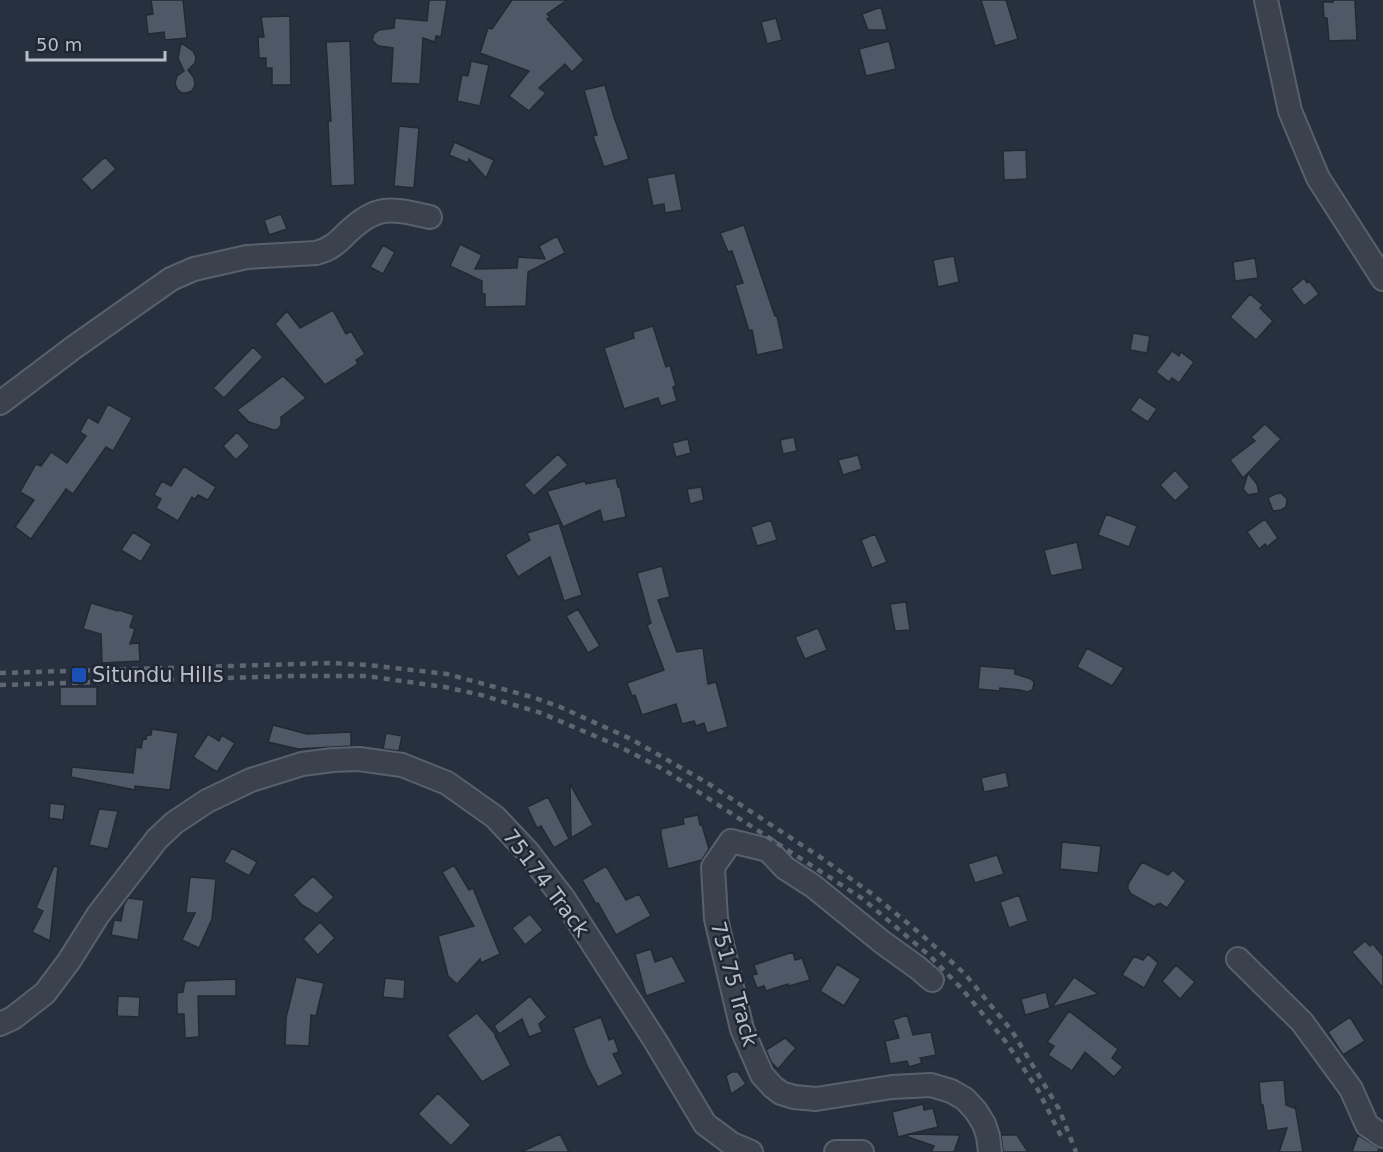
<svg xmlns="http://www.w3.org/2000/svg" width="1383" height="1152" viewBox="0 0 1383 1152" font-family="'DejaVu Sans',sans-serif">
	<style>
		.building { fill: #4e5867; stroke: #222935; stroke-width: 1.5 }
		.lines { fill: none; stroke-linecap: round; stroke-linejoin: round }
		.minor-casing { stroke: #59606c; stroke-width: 26 }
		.minor { stroke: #3b424e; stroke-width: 22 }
		.rail { stroke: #5e6674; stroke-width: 4.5; stroke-dasharray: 6 6; stroke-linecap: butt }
		.transit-dot { fill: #1a4fb4; stroke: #202733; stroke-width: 2 }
		.labels { text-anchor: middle; stroke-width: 5; stroke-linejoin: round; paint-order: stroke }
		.poi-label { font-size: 21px; fill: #b7bec9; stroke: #202733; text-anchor: start }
		.street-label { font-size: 21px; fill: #b7bec9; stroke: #202733 }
	</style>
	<rect width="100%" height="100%" fill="#27303e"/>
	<!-- building -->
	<path class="building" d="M151,0H183L187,38L165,40L164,32L148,34L146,15L153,14Z
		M429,0H447L441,37L436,36L435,42L423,38L420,84L391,83L393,48L379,46L376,44L372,40L374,34L379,30L394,28L395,18L427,21Z
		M512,0H567L547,14L550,17L547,19L584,60L572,72L565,64L539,88L546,93L529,111L509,96L529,71L480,53L488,28L492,29Z
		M981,0H1006L1018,39L995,46Z
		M1333,0H1355L1357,40L1329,41L1327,18H1324L1323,2H1333Z
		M881,7L887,30H868L862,14Z
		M290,16L291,85H272V68H266V58H259L258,37H264L261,17Z
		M776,18L782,40L767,44L761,22Z
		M350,41L355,185L331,186L328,121H331L326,42Z
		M889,41L896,69L866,76L859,49Z
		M181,43L193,51L196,57L195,63L188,70L194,78L195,85L192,91L186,93H182L177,89L175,83L177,76L184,71L178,58Z
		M471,61L489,65L480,106L457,101L462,75L468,76Z
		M605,85L614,117L629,159L604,167L593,136L597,135L584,90Z
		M399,126L419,128L414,188L394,186Z
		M452,141L494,160L486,178L469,159L468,163L449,155L454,143Z
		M1026,150L1027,179L1004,180L1003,151Z
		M105,157L116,169L92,191L81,179Z
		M675,173L682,210L665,213L664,204L653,206L647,178Z
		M281,214L287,229L269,235L264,220Z
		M744,225L775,316H777L784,349L757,355L752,330L749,331L735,285L743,283L732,251L728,252L720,233Z
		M557,236L565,253L528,272L526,306L485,307V294H482V281L450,266L460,244L482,255L475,269L517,268L518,257L545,259L539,246Z
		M383,245L395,252L383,274L370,267Z
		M954,256L959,282L938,287L933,260Z
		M1255,258L1258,278L1235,281L1233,262Z
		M1304,278L1307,283L1309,281L1319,294L1304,306L1291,289Z
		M1250,294L1263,305L1260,308L1273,321L1256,340L1230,317Z
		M333,310L346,334L351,331L365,354L356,360L358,364L325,385L275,324L287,311L300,328Z
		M653,326L666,367L670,365L676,386L673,387L677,401L661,406L658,398L624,409L604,348L634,338L633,332Z
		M1133,333L1150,336L1147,353L1130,350Z
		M253,347L263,357L224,398L213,388Z
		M1172,351L1179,356L1181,352L1194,362L1179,383L1172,378L1169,382L1156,372Z
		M283,376L306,398L281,417V425L278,429L274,430L249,422L237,410Z
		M1139,397L1157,409L1148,422L1130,410Z
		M108,404L132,418L113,451L106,447L73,494L66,489L31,539L15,527L34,500L20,492L36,464L41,466L51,452L67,463L86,436L80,432L88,417L98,423Z
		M1265,424L1281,439L1248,473L1257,484L1259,493L1248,495L1243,489L1248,473L1243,478L1230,460L1255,441L1251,437Z
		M237,432L250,446L236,460L223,446Z
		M794,437L797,451L783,454L780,440Z
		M688,439L691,453L676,457L672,443Z
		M558,454L568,465L534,496L524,485Z
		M858,455L862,469L843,475L838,460Z
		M184,466L216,487L208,500L198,495L195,499L192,497L178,521L156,508L161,499L154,495L162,481L171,486Z
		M1175,470L1190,487L1175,501L1160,485Z
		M616,478L618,487H620L626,517L603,522L600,510L563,527L547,491L585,481L586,484Z
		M701,487L704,500L690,504L687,489Z
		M1281,493L1287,499L1286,507L1281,510L1273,511L1268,498L1275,494Z
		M1106,514L1137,526L1129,547L1098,535Z
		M1265,519L1278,538L1267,547L1265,544L1259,549L1247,532Z
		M771,520L777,540L757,546L751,527Z
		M559,523L582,595L564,601L550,557L518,577L505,555L530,540L527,533Z
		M133,532L152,544L141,562L121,550Z
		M875,534L887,562L872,568L861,540Z
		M1077,542L1083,569L1051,576L1044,550Z
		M662,566L670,597L658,600L677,652L703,648L708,684L716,682L728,727L707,733L704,723L696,726L694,721L682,724L676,704L642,715L635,695L632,696L627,683L664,670L647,625L651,623L637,573Z
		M906,602L910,630L895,631L890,604Z
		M91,603L118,611L119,610L134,615L130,627L135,629L130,644L139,643L140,661L102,663L101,634L83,629Z
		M578,609L600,646L588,653L566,616Z
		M818,628L827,650L805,659L795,637Z
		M1087,648L1124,668L1112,686L1077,667Z
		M980,666L1015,669V674L1031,679L1034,682L1033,688L1032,690L1027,692L1020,690L1000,688V691L978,689Z
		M60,687H97V706H60Z
		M273,725L307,734L351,732V746L298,749L268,742Z
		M152,729L178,733L170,790L135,786V790L71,777L72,767L133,773L136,747L141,748L143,738L146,739L147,735H151Z
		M386,733L402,736L399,751L383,749Z
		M208,734L219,741L222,735L235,743L217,772L193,757Z
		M1006,772L1009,787L984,792L981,778Z
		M570,784L593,825L571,838Z
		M548,797L569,839L554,848L541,826L537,828L527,807Z
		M50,803L65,805L63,820L49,818Z
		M99,809L118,811L108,849L89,845Z
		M698,815L700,825H702L709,849L702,860L668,869L661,835V829L684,824L683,818Z
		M1062,842L1101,846L1098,873L1060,869Z
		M232,848L257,862L249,876L224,862Z
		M997,855L1004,874L975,883L968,864Z
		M1142,862L1168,875L1173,870L1186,881L1167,908L1160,903L1159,905L1157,904L1155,907L1131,894L1128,889V884Z
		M454,865L469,890L473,888L500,954L481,963L480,959L457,984L448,976L438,936L474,926L442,872Z
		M54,866L58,867L50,941L32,932L43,911L36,908Z
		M606,866L626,900L639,894L651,916L616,935L598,903L596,904L582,880Z
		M313,876L334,897L317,914L302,905L293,895Z
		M190,877L216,879L212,919L199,948L182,940L195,913H186Z
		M1019,895L1028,921L1009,928L1000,902Z
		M128,898L144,900L138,940L111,935L114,920L121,921L124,904Z
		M530,914L543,930L525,945L512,928Z
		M320,922L335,938L318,955L303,939Z
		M1365,941L1370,946L1373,944L1383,956V988L1352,952Z
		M651,949L655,962L672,956L686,982L646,996L635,954Z
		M793,952L795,960L802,958L810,980L789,986L788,984L766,991L764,986L757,988L752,975L757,974L754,965Z
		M1148,954L1158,963L1144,988L1122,975L1134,956L1143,960Z
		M837,964L861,979L844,1006L820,991Z
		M1176,965L1195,982L1180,999L1162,981Z
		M296,977L324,983L316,1016L311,1015L309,1046L285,1045L286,1018Z
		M1074,977L1098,994L1052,1007Z
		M385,978L405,980L404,999L383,997Z
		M236,979V996H198L199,1037L185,1038L184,1014H177V993L183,992L185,981Z
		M1046,992L1050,1008L1025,1015L1021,999Z
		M118,996L140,997L139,1017L117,1016Z
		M530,996L547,1017L539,1024L542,1032L529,1037L522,1019L499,1034L494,1026Z
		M1069,1011L1118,1049L1112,1058L1123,1067L1114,1077L1085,1052L1072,1071L1048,1055L1054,1046L1047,1042Z
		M477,1013L496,1035L495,1036L511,1065L482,1082L447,1035Z
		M907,1015L913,1035L931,1032L936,1055L920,1058L922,1063L909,1067L907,1061L890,1064L885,1041L899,1038L893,1020Z
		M601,1017L609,1040L614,1038L619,1052L613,1054L623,1074L598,1087L587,1066L573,1028Z
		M1350,1017L1365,1041L1343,1055L1328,1032Z
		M785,1038L796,1048L778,1069L771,1062L766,1050Z
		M732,1072H738L746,1084L731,1094L726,1076Z
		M1284,1080L1286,1105L1294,1108L1295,1105L1303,1152H1279L1287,1128L1267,1131L1263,1105H1261L1259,1082Z
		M438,1093L471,1125L451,1146L418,1114Z
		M923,1104L924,1110L933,1108L938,1127L898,1137L892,1112Z
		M560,1134L569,1152H521Z
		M908,1134L960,1135L954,1152H931L934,1146L908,1137Z
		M1001,1135H1017L1028,1152H1003Z
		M1358,1135L1379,1148L1378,1152H1352Z"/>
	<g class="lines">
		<!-- minor casing -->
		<g class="minor-casing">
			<path id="minor" d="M1266,0L1290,111L1318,178L1383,279
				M0,403L73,348L171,279L194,269L247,257L316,253C331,249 337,243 347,233C378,203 392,209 430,217
				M1238,959L1302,1022L1351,1089L1367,1125L1383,1136
				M932,980L918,968L882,942L813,886L785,868L768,850L731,841L713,867L716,919L742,1029L762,1075L773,1087L781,1093L794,1097L816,1099L892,1087L931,1085L951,1091L965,1099L976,1111L984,1124L988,1136L990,1152
				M0,1024L13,1018L45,993L69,961L98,915L157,839L174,823L207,801L251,780L302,764L333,760L359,759L402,765L447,783L495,817L527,851L564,899L656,1042L705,1124L732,1144L751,1152
				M836,1152H862"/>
		</g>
		<!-- minor -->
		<use href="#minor" class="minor"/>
		<!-- rail -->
		<path class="rail" d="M0,673L330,663L368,665L447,674L532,697L558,706L631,739L709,784L823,859L872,894L922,935L965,974L1012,1031L1059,1109L1076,1152
			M0,685L291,676H366L445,687L481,695L541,713L616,745L663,769L863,899L930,956L962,989L1006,1042L1038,1090L1062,1138"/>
	</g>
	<!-- markers -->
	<rect class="transit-dot" x="71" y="667" width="16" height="16" rx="3"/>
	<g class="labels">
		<!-- poi labels -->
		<g class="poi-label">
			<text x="92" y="682">Situndu Hills</text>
		</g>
		<!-- street labels -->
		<g class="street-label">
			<text transform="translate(546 883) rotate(53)" y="7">75174 Track</text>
			<text transform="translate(734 984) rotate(75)" y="7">75175 Track</text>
		</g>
	</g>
	<!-- scale -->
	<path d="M27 51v9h138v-9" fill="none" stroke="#b7bec9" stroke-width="3"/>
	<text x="36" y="51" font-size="18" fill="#b7bec9" stroke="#202733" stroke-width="4.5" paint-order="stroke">50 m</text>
</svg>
